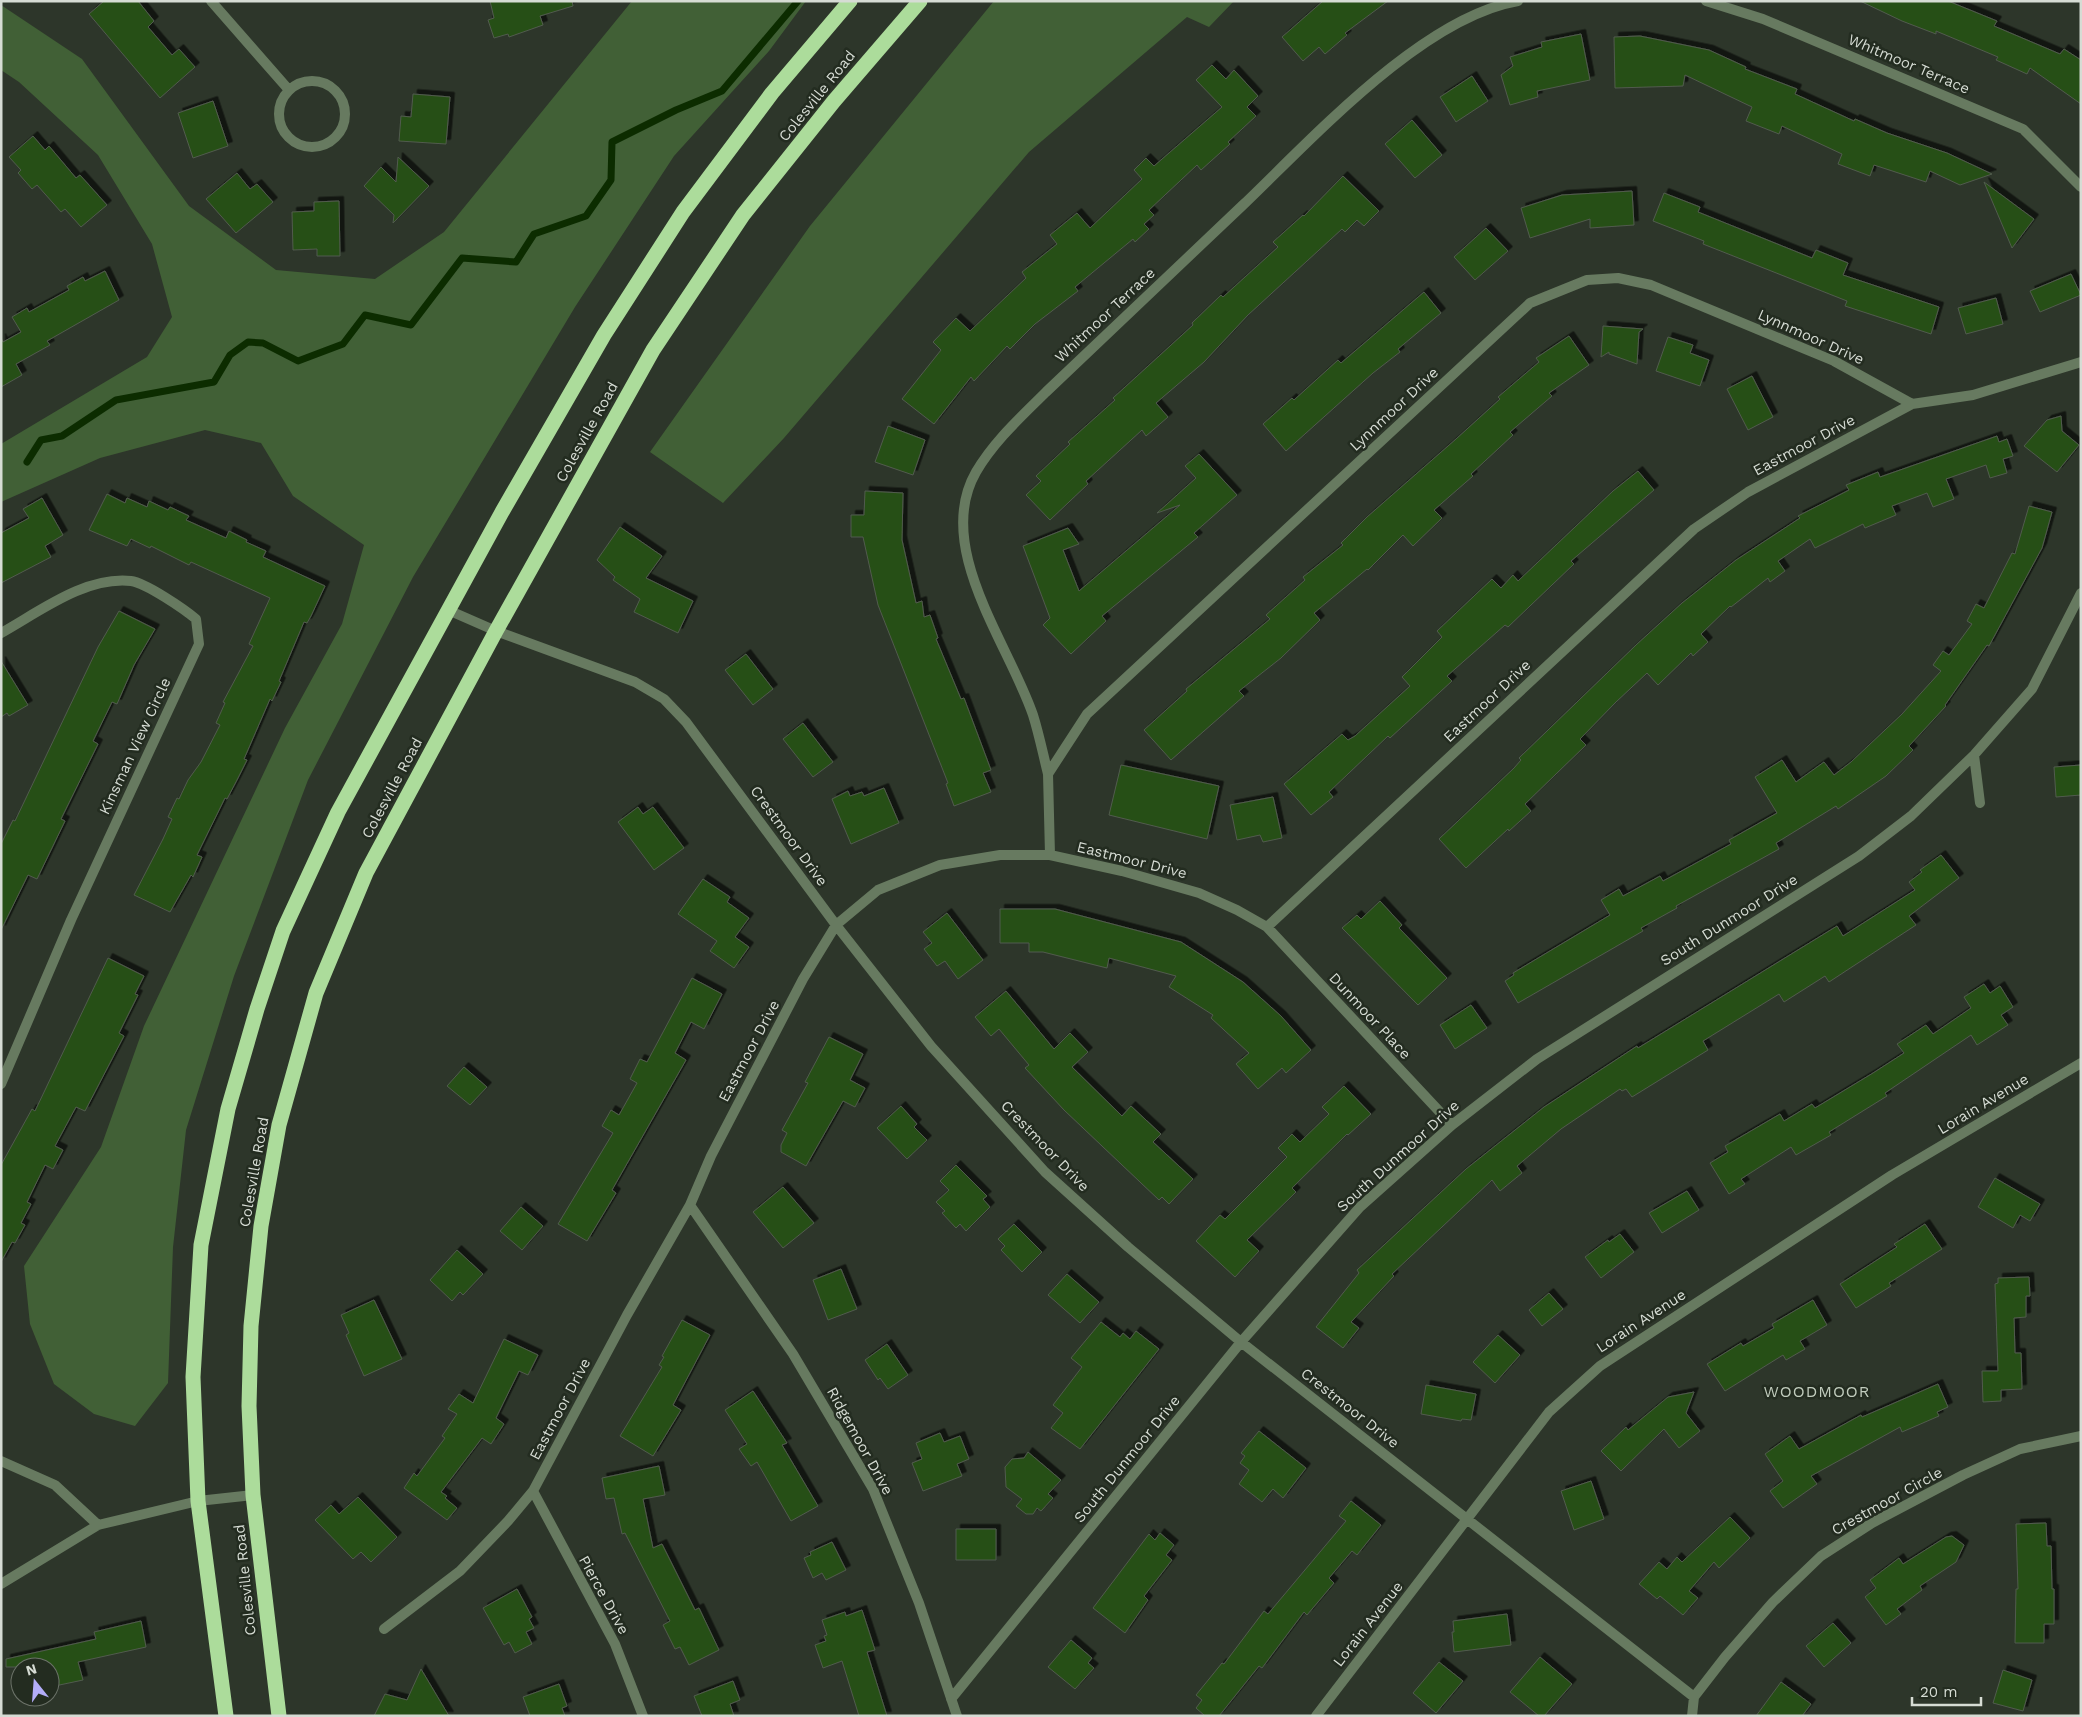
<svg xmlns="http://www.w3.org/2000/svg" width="2082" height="1717" viewBox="0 0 2082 1717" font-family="'Work Sans',sans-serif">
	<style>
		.green { fill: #416036 }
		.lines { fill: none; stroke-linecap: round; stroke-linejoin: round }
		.stream { stroke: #0c2c00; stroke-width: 7 }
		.building { fill: #275014; stroke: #515b4e; filter: url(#shadow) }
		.street { stroke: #677a60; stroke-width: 10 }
		.highway { stroke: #acdc9b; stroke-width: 15 }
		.labels { text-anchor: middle; stroke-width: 5; stroke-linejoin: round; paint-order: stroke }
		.street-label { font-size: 15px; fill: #d6dcd4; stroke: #232c20 }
		.neighbourhood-label { font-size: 16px; letter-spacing: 1px; fill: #c1ccbd; stroke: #232c20 }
	</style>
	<defs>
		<filter id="shadow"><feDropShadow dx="4.5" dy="-4.5" stdDeviation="0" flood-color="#0009"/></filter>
	</defs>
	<rect width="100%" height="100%" fill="#2d362a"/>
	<!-- green -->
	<path class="green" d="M632,1H806L769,51L674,156L575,307L413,577L308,780L234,976L186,1130L173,1247L168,1383L135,1426L94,1414L54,1384L30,1324L24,1266L101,1147L144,1026L285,728L342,624L364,545L293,496L261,443L205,430L100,458L1,502V444L147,357L172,317L152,244L98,155L19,82L1,70V5L82,59L189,206L276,270L375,279L444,232Z
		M994,1H1234L1209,27L1187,17L1029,152L784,438L723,503L650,452L810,226Z"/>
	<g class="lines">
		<!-- stream -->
		<path class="stream" d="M27,462L41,440L62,436L116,400L214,382L230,355L248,342L263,343L298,361L343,344L365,315L411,325L462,258L516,262L534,234L586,216L611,180L612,142L676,110L722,91L798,1"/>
	</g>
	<!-- building -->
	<path class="building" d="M104,1H138L154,21L148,27L172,55L179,49L195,67L160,98L89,14Z
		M490,1H572L573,6L540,16L543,25L509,37L508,34L494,38L488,20L494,18Z
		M1323,1H1388L1345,33L1347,35L1325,54L1319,47L1303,61L1282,37Z
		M1860,1H1948L1997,21L1994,26L2060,54L2064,49L2081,60V104L2030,68L2027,74L1996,60L1998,57L1936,31V34L1902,21Z
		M1581,34L1590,80L1537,91L1538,97L1510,105L1501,75L1513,66L1510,57L1542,47L1541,42Z
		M1640,36L1709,50L1746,67L1745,69L1797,89L1795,94L1854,121L1855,119L1887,133L1947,153L1992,174L1960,185L1930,171L1926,182L1874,165L1870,176L1838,164L1842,154L1782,126L1779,134L1746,121L1752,107L1685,75L1683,86L1615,88L1614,37Z
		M1212,65L1226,79L1234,70L1258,96L1247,107L1256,116L1228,142L1230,144L1201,170L1197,165L1149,210L1154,215L1144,224L1149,229L1135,242L1133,239L1075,287L1078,291L1035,324L1010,349L1007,346L974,381L971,377L934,424L902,399L941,350L933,342L956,318L970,331L1026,278L1022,272L1057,244L1050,235L1077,213L1090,228L1142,179L1134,170L1146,158L1154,166L1222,107L1196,80Z
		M1472,76L1488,101L1456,122L1440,97Z
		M413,94L450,97L446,144L399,141L401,116L411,117Z
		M213,101L228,146L193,158L178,113Z
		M1412,120L1442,155L1415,178L1385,144Z
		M33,136L45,150L49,146L76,178L80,175L107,205L81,227L65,209L61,212L37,185L32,189L18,173L21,170L9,157Z
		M398,157L429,186L393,223L394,215L364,186L381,167L396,182Z
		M237,173L250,189L257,184L273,202L236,233L206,199Z
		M1343,176L1379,211L1364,226L1357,220L1345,232L1342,229L1248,315L1204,362L1156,403L1168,417L1146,436L1142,430L1086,481L1088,484L1050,520L1026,495L1041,481L1036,476L1070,444L1068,442L1115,400L1113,398L1193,325L1192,323L1221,295L1223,297L1278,247L1273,242L1303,215L1304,216Z
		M1984,182L2034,219L2012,248Z
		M1632,191L1634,225L1590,228V219L1530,238L1521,208L1562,195Z
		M1664,193L1700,207L1698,212L1812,258L1816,250L1848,263L1843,275L1939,307L1931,334L1845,306L1847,301L1703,244L1704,241L1653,221Z
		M339,201L340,256H317V249L293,250L292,212L314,211V202Z
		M1486,228L1508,251L1475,280L1454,257Z
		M105,271L119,300L47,341L50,345L16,364L22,375L1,387V338L3,342L21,332L12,317L27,308L29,312L69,290L67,286L83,277L85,281Z
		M2071,274L2081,295L2040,312L2030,291Z
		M1424,292L1441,313L1398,349L1400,352L1373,373L1286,451L1263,424L1292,398L1294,400L1338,360L1341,363Z
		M1996,298L2003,324L1966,334L1958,308Z
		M1603,326L1643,329L1639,332L1637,364L1609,354V352L1601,357Z
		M1569,336L1589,365L1549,393L1552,396L1510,432L1513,435L1471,474L1473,476L1434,510L1442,518L1413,546L1403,535L1368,570L1367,569L1314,613L1320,620L1281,658L1239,691L1244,696L1171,760L1144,730L1187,691L1186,689L1270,619L1266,615L1305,580L1303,577L1343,545L1341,543L1367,517L1456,439L1500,399L1498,397L1539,362L1536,358Z
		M1668,337L1693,345L1690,353L1709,360L1700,386L1656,371Z
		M1752,376L1773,417L1748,430L1727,389Z
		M2061,416L2062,431L2079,445L2057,472L2024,446L2047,420Z
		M888,426L925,440L913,475L875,462Z
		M1997,436L1999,442L2007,439L2013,456L2003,459L2007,473L1990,478L1986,465L1946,479L1954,499L1933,507L1927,493L1892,506L1896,515L1865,528L1863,524L1815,548L1810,539L1778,561L1785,571L1770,582L1768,578L1731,607L1730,606L1701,634L1708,642L1693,656L1691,653L1658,685L1647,673L1616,702L1580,739L1586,745L1525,804L1531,811L1509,831L1508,829L1466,868L1439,839L1514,768L1521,760L1519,758L1636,645L1682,603L1736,560L1800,518L1798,516L1849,490L1846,485L1878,472L1880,477Z
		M1199,454L1237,495L1194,533L1198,537L1102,616L1106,621L1071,654L1043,625L1050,618L1023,546L1068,528L1079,544L1063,550L1079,591L1180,505L1157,513L1196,478L1185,466Z
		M1638,471L1654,490L1571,561L1574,564L1508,627L1505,625L1447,676L1452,681L1390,738L1388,736L1329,792L1333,797L1311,815L1284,784L1342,734L1348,740L1355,736L1410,686L1402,677L1442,637L1437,631L1492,579L1501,588L1513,575L1518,581L1613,491Z
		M865,491L903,493L902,540L916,603L922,601L924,617L930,615L938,638L936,639L961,699L964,698L991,770L983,773L991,792L954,806L946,784L948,783L878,605L863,537H851V515H864Z
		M107,494L125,503L127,498L147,507L149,501L168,510L170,507L189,516L186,520L226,538L229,531L247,540L246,542L266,551L263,557L325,586L311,616L307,623L304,622L279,681L281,682L272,701L270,699L244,759L247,760L237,780L227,799L225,798L197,855L202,857L193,877L191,875L170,912L134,895L163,839L172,819L168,817L177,798L179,799L188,780L201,762L220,725L216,723L225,703L223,702L253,646L249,644L270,598L191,562L189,565L151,546L150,548L131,539L127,546L89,530Z
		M42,498L63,535L45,546L51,557L1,583V533L29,518L23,509Z
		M2029,506L2052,512L2042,548L1989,646L1987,645L1945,705L1946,706L1909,746L1913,750L1886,776L1838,809L1836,806L1776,843L1779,849L1676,906L1677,908L1641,928L1643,931L1518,1003L1505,981L1514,975L1513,973L1610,915L1601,900L1619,889L1623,896L1660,876L1663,881L1731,844L1729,840L1777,813L1755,777L1782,760L1796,782L1824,762L1834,775L1851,762L1902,714L1941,671L1933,665L1943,651L1949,655L1972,624L1967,621L1976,604L1984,608L2012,553L2015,554Z
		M620,527L662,556L646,578L693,601L678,633L634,612L640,599L613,580L615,577L597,560Z
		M119,611L155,629L134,665L117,704L112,702L93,741L98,744L61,819L65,821L37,879L28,875L1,930V844L13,820L15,821L98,647Z
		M746,654L773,689L753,705L725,670Z
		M1,661L28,705L9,716L7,713L1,717Z
		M803,723L833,762L813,777L783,739Z
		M1121,765L1219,786L1207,839L1109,815Z
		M2081,765V795L2056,797L2054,767Z
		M884,788L899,823L851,844L832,799L848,791L850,796L862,792L864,796Z
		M1273,797L1282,838L1263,842L1260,835L1237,840L1230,805Z
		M638,807L643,814L653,807L684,848L654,870L618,822Z
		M1941,855L1959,878L1909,916L1916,925L1829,982L1825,976L1784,1002L1779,994L1703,1041L1708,1050L1632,1097L1626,1089L1622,1091L1620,1089L1561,1129L1517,1166L1522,1173L1500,1191L1492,1180L1392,1274L1394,1276L1351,1322L1359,1328L1343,1348L1316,1327L1359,1273L1357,1270L1466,1169L1544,1107L1637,1046L1638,1048L1837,926L1843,936L1915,890L1909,882L1922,872L1920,870Z
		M703,879L730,897L727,902L749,918L735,937L749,947L734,968L710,951L717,941L678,914Z
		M1380,901L1402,925L1399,928L1447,978L1418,1005L1342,928L1357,915L1361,919Z
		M1000,909H1055L1181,942L1243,982L1281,1016L1311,1050L1286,1073L1282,1068L1258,1089L1236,1064L1249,1053L1211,1018L1213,1015L1169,987L1176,976L1109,958L1107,968L1043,952H1029V943H1000Z
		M947,913L983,960L958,979L945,961L937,966L924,949L932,943L923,932Z
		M108,958L144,976L135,994L138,995L119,1033L124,1036L85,1111L76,1107L55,1146L63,1150L53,1169L45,1165L27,1202L31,1204L21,1223L25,1225L15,1243L12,1242L1,1262V1165L32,1109L35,1111Z
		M692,978L722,994L704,1029L691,1022L675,1053L686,1060L612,1190L616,1193L587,1241L558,1224L613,1133L602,1126L611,1110L619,1115L637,1083L630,1079L640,1059L647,1062Z
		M1984,984L1990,993L2000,986L2013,1007L2001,1015L2008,1025L1977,1045L1971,1035L1885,1093L1887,1096L1829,1132L1831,1135L1796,1155L1791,1147L1741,1179L1745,1184L1729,1194L1710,1163L1728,1152L1725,1146L1780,1114L1784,1121L1812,1104L1815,1108L1873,1073L1904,1053L1897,1044L1926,1025L1933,1034L1971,1008L1964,997Z
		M1006,991L1054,1049L1070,1033L1088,1052L1072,1067L1122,1116L1131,1106L1161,1134L1153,1142L1193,1179L1169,1204L1162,1197L1159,1200L1064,1110L1025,1068L1029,1065L999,1029L991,1036L975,1017Z
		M1471,1005L1487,1028L1455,1049L1440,1025Z
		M829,1037L863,1054L850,1080L865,1088L855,1107L843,1101L806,1166L781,1152V1145L787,1133L782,1130L808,1083L805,1082Z
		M464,1067L487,1087L470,1105L447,1086Z
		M1344,1086L1371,1114L1348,1135L1347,1134L1292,1188L1296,1192L1247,1240L1259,1251L1235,1277L1196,1241L1220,1215L1225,1219L1287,1157L1278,1148L1292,1134L1300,1142L1329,1114L1322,1107Z
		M901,1106L917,1124L914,1127L927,1140L907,1159L877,1128Z
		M956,1165L987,1196L983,1199L990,1207L966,1231L960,1224L956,1228L942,1213L945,1211L936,1202L949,1190L940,1181Z
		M1995,1178L2040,1204L2030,1221L2020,1215L2013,1228L1978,1207Z
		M783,1187L814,1223L783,1248L753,1212Z
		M1687,1191L1699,1210L1662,1233L1649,1213Z
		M521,1207L543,1226L522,1250L500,1231Z
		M1014,1224L1042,1252L1022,1272L1001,1250L1005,1246L998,1239Z
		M1925,1224L1942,1249L1889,1283L1891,1286L1856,1308L1840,1284L1897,1247L1894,1244Z
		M1620,1234L1634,1252L1601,1278L1585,1257L1608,1240L1609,1242Z
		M457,1250L483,1274L463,1295L460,1292L452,1301L430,1280Z
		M841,1269L857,1309L828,1320L813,1280Z
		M1067,1274L1099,1302L1080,1323L1048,1295Z
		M2029,1277L2030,1296H2026V1317L2014,1318L2015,1353H2021L2022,1389L2001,1390V1401L1983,1402L1982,1371H1998L1995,1284L1998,1283V1278Z
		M1549,1293L1563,1309L1542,1326L1529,1310Z
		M374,1300L402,1359L364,1376L346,1335L349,1333L341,1315Z
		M1813,1300L1827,1325L1800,1341L1805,1349L1786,1360L1783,1355L1725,1391L1707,1364L1741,1343L1743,1346L1774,1328L1772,1324Z
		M682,1320L710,1335L673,1405L681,1410L653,1456L620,1436L662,1367L659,1365L664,1357L662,1356Z
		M1101,1322L1120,1337L1123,1333L1130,1339L1136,1331L1159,1349L1080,1449L1051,1428L1063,1413L1053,1405L1082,1367L1071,1358Z
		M1498,1335L1520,1355L1495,1383L1473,1362Z
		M504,1339L538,1355L528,1375L519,1371L496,1418L504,1424L491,1444L482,1438L441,1492L447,1496L445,1498L457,1508L447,1520L404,1488L414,1473L417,1476L445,1438L442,1436L457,1414L448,1409L459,1394L473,1403Z
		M887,1344L908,1375L888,1389L880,1378L878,1380L865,1360Z
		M1938,1384L1948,1407L1937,1412L1939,1416L1902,1432L1900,1427L1811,1476L1817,1484L1783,1508L1770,1491L1783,1481L1765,1454L1790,1436L1799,1449L1861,1415L1862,1417Z
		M1426,1385L1476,1394L1471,1420L1462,1419L1461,1421L1421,1414Z
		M753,1391L787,1443L782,1445L818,1506L791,1521L757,1462L751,1466L739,1449L747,1444L725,1410Z
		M1694,1392L1686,1413L1700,1431L1679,1448L1664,1429L1621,1471L1601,1451L1626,1427L1628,1430L1668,1397Z
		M1259,1431L1306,1468L1283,1498L1273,1489L1262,1502L1239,1484L1249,1470L1240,1463L1245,1456L1241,1453Z
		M940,1433L944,1442L960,1436L969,1459L957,1464L962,1476L923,1491L912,1463L922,1459L916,1443Z
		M1028,1452L1061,1480L1048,1494L1053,1498L1041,1511L1037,1508L1033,1514H1026L1016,1506L1022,1499L1006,1487L1005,1467L1012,1459L1024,1458Z
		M659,1466L665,1495L643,1499L653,1548L662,1544L695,1610L699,1608L719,1650L689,1665L680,1647L675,1649L663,1625L670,1621L625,1533L622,1534L614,1498L606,1499L602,1478Z
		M1591,1481L1604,1519L1574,1530L1561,1491Z
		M358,1497L397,1537L371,1562L361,1552L353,1559L315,1520L331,1505L339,1514Z
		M1351,1501L1381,1525L1357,1555L1352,1551L1329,1578L1334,1583L1307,1615L1304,1612L1262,1668L1259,1666L1219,1716H1205L1196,1708L1202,1700L1196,1695L1222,1663L1224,1664L1264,1611L1268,1614L1346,1521L1339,1516Z
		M1730,1517L1750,1538L1719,1568L1714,1562L1689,1591L1698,1598L1683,1615L1660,1596L1657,1599L1639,1584L1659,1562L1667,1569L1677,1557L1682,1562Z
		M2046,1523L2047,1546H2051L2052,1589H2054V1624H2044V1643H2015L2016,1589H2018L2016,1524Z
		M956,1529H996V1560H956Z
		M1160,1533L1174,1545L1166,1555L1172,1560L1144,1596L1148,1600L1125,1633L1093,1608L1149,1534L1155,1540Z
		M1952,1536L1964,1545L1956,1562L1920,1586L1922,1590L1897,1609L1901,1614L1886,1625L1865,1597L1876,1588L1870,1580L1899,1558L1903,1564L1946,1537Z
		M832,1542L846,1570L826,1580L822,1573L813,1578L804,1558L811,1555L810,1552Z
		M517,1589L532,1617L529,1619L534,1628L526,1632L532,1644L515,1653L509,1642L504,1645L483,1608Z
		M862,1610L875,1650L867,1652L887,1716H859L842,1661L823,1668L815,1645L826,1641L824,1636L827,1635L822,1620L845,1612L846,1616Z
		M1507,1614L1511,1645L1454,1652L1452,1632H1454L1453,1621Z
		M141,1621L146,1647L78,1662L83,1680L50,1687V1667H6V1659L96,1639L94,1632Z
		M1833,1623L1851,1643L1824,1667L1806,1646Z
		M1071,1640L1092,1658L1088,1663L1094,1668L1075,1689L1048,1667Z
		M1540,1657L1572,1684L1544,1716H1539L1510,1692Z
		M1439,1662L1463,1681L1436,1713L1413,1693Z
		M421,1669L449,1716H374L385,1694L407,1700Z
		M2003,1670L2032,1680L2023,1711L1993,1703Z
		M733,1681L740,1700L730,1704L734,1716H702L694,1696Z
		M1781,1682L1811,1704L1802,1716H1756Z
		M559,1684L567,1706L562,1708L565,1716H530L523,1697Z"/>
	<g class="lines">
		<!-- street -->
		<path class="street" d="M211,1L289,90
			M1706,1L1763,19L2023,129L2081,187
			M279 114a33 33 0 1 1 66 0a33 33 0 1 1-66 0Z
			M448,610L496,631L635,682L664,699L686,722L836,925L931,1046L1045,1172L1128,1247L1241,1342L1694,1697
			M1,633C39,612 85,576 131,581C146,583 184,609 196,619L199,644L71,920L1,1084
			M1974,755L1980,803
			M1048,774C1043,754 1039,734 1033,715C1009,644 933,547 976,472C994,441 1021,417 1046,392C1112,329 1178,266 1244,204C1313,138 1423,17 1518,1
			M1050,855L1048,774L1087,714L1530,303L1587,280L1618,278L1651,285L1834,361L1912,404
			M1267,927L1694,529L1748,492L1912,404L1973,395L2081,362
			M690,1205L793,1354L873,1489L919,1603L957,1716
			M1,1461L55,1485L98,1525
			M533,1491L615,1644L643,1716
			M1,1584L98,1525L198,1501L253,1495
			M384,1629L460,1571L508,1521L533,1491L627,1315L690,1205L711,1156L803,979L836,925L878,890L940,865L1000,855H1050L1122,871L1199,893L1237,910L1267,927L1452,1125
			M951,1699L1241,1342L1360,1207L1452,1125L1537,1059L1859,856L1911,816L1974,755L2032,689L2081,593
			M1316,1716L1549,1412L1600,1366L1892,1175L2081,1063
			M1692,1716L1694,1697L1725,1657L1773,1602L1821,1556L1872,1523L1963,1475L2020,1449L2081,1436"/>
		<!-- highway -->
		<path class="highway" d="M226,1716L198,1501L193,1377L201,1245L228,1109L257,1009L283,931L338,812L502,512L604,335L683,212L772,93L850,1
			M279,1716L253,1495L249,1406L251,1326L261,1226L279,1125L316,993L366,873L496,631L653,350L743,215L834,101L920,1"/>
	</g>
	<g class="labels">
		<!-- street labels -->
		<g class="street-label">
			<text transform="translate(1909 64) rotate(23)" y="5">Whitmoor Terrace</text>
			<text transform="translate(817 96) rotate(-51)" y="5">Colesville Road</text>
			<text transform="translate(1105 315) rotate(-43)" y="5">Whitmoor Terrace</text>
			<text transform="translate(1811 337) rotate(24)" y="5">Lynnmoor Drive</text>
			<text transform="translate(1394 409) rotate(-43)" y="5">Lynnmoor Drive</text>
			<text transform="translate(587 432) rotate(-61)" y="5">Colesville Road</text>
			<text transform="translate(1804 445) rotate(-28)" y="5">Eastmoor Drive</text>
			<text transform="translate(1487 701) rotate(-43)" y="5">Eastmoor Drive</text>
			<text transform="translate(135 746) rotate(-65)" y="5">Kinsman View Circle</text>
			<text transform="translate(392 788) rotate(-62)" y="5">Colesville Road</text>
			<text transform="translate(789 836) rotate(54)" y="5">Crestmoor Drive</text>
			<text transform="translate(1132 860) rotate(14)" y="5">Eastmoor Drive</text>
			<text transform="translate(1729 920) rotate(-32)" y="5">South Dunmoor Drive</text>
			<text transform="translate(1370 1016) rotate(47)" y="5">Dunmoor Place</text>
			<text transform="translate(749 1051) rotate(-62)" y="5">Eastmoor Drive</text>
			<text transform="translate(1983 1104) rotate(-31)" y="5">Lorain Avenue</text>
			<text transform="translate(1045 1146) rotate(46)" y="5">Crestmoor Drive</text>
			<text transform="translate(1398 1156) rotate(-42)" y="5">South Dunmoor Drive</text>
			<text transform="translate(254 1172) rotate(-80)" y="5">Colesville Road</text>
			<text transform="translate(1641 1321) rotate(-33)" y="5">Lorain Avenue</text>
			<text transform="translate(1350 1408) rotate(38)" y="5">Crestmoor Drive</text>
			<text transform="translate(560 1409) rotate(-62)" y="5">Eastmoor Drive</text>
			<text transform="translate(860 1441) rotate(61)" y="5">Ridgemoor Drive</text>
			<text transform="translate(1127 1459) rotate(-51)" y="5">South Dunmoor Drive</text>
			<text transform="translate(1887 1501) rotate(-29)" y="5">Crestmoor Circle</text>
			<text transform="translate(245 1580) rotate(-96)" y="5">Colesville Road</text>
			<text transform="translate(604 1595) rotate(61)" y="5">Pierce Drive</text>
			<text transform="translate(1368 1624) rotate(-52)" y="5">Lorain Avenue</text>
		</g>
		<!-- neighbourhood labels -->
		<g class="neighbourhood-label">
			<text x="1817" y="1397">WOODMOOR</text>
		</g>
	</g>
	<!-- border -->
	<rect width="2082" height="1717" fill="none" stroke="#d6dcd4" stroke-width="5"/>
	<!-- north arrow -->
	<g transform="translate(35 1682) rotate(343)"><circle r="24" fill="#232c20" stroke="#6b7268"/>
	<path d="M0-4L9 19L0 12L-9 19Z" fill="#b3adf9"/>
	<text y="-8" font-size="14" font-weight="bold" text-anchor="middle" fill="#d6dcd4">N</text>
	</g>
	<!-- scale -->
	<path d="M1912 1697v8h69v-8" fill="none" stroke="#d6dcd4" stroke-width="2.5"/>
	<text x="1920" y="1697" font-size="15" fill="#d6dcd4" stroke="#232c20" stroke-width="4" paint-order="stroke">20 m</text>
</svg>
